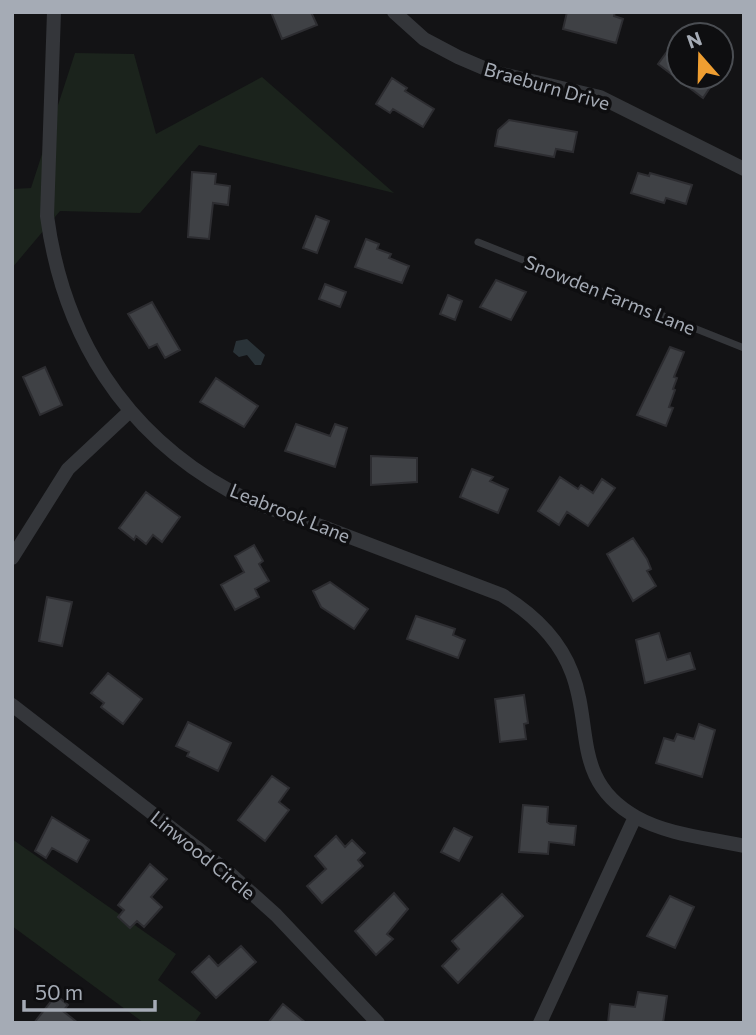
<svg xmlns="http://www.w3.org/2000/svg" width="756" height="1035" viewBox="0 0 756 1035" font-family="Commissioner,sans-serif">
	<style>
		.green { fill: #1b231c }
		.water { fill: #2a3338 }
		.building { fill: #3f4145; stroke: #2d2d31; stroke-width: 2 }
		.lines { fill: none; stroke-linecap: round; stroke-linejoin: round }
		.lane { stroke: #34363a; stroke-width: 7 }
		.street { stroke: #34363a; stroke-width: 14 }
		.labels { text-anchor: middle; stroke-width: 7; stroke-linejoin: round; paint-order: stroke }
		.street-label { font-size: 19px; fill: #a5abb5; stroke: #0e0e10 }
	</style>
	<rect width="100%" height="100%" fill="#131315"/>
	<!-- green -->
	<path class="green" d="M75,53L134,54L156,134L262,77L394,193L199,145L140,213L60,211L12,268V189L31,188Z
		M12,839L176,954L158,980L201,1013L194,1023H144L12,926Z"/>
	<!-- water -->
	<path class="water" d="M247,339L265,355L261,365H255L247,355L239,357L233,352L236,341Z"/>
	<!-- building -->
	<path class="building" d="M271,12H311L317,25L282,39Z
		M567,12H615L614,16L623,19L616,43L563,29Z
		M679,35V77H717L703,98L658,64Z
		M392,78L407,88L405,91L434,109L423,127L393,109L390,113L376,104Z
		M509,120L577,132L573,152L556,149L554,157L495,146L498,130Z
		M192,172L216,174L215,184L230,186L228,205L213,203L209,239L188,237Z
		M638,173L649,176L650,173L692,185L686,204L666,198L664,203L631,193Z
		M316,216L329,221L317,253L303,248Z
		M366,239L379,244L377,249L391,254L389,258L409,266L402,283L355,267Z
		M496,280L526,292L511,320L480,307Z
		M325,284L346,292L340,307L319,299Z
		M448,295L462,301L455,320L440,314Z
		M152,302L180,350L165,358L157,344L149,348L128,314Z
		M670,347L684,352L674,377L677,378L673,389L675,390L669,407L673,408L666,426L637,415Z
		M45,367L62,405L40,415L23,377Z
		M216,378L258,406L244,427L200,402Z
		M296,424L330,436L335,424L347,428L335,467L285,451Z
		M371,456L417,458V482L371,485Z
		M472,469L493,477L490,481L508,489L498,513L460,497Z
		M560,477L578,489L581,485L593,493L602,479L615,488L588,526L567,512L559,525L538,511Z
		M146,492L180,517L162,542L153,535L146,544L136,536L134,540L119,528Z
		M633,538L647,559L651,569L647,571L656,586L633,601L607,554Z
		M254,545L263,561L259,564L269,581L255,589L259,597L235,610L221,585L244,572L235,556Z
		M330,582L368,609L354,629L321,607L313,591Z
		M47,597L72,602L62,646L39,641Z
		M416,616L455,629L453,635L465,640L458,658L407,639Z
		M659,633L667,660L690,653L695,669L645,683L636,640Z
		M108,673L142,699L123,724L101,707L104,703L91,693Z
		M524,695L528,723L524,724L526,739L500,742L495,699Z
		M188,722L231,743L218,771L187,756L189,752L176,746Z
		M699,724L715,730L702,777L656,763L664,738L674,741L677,734L694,739Z
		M272,776L289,788L279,802L289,810L265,841L238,820Z
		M523,805L548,807L547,822L550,824L576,826L574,845L549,842L548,854L519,852Z
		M52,817L89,840L77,862L52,848L46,858L35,851Z
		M454,828L472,837L459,861L441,852Z
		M336,836L345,847L352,840L365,853L358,860L363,866L322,903L307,886L326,869L315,856Z
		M150,864L167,879L151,897L162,907L144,927L137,921L130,928L118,917L124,910L118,905Z
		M394,893L408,909L387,934L393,939L376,955L355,931Z
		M502,894L523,916L458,983L442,966L459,949L452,941Z
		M670,896L694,907L675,948L647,936Z
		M241,946L256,962L216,998L192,972L209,956L218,966Z
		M638,992L667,996L663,1023H608L610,1004L635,1007Z
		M56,995L68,1005L63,1011L78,1023H34Z
		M283,1004L306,1023H268Z"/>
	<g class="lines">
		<!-- lane -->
		<path class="lane" d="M478,242L744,348"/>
		<!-- street -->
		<path class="street" d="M54,12L47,216C63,335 123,432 230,491C262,508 300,518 334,531C390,552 446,574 502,595C533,614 559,638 572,673C593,728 572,781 636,817C668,835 709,838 744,846
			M394,12L424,39L458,57L493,72L600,97L744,169
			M12,558L68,469L130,411
			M12,705L227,871L276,915L378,1023
			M540,1023L635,817"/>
	</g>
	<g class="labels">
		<!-- street labels -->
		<g class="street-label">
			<text transform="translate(547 86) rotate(16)" y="7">Braeburn Drive</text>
			<text transform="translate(610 295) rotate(22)" y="7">Snowden Farms Lane</text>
			<text transform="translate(290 513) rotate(22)" y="7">Leabrook Lane</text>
			<text transform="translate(203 855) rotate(39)" y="7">Linwood Circle</text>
		</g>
	</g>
	<!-- border -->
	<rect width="756" height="1035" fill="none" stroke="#a5abb5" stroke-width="28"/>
	<!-- north arrow -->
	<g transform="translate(700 56) rotate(340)"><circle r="33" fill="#0e0e10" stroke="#4a4d52" stroke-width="2"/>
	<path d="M0-5L12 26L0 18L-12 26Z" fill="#ef9e31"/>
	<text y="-10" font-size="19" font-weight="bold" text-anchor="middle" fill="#a5abb5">N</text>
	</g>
	<!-- scale -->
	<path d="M24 1000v10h131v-10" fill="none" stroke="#a5abb5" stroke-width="3.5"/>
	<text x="35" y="1000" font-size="21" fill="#a5abb5" stroke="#0e0e10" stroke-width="5" paint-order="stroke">50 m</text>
</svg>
